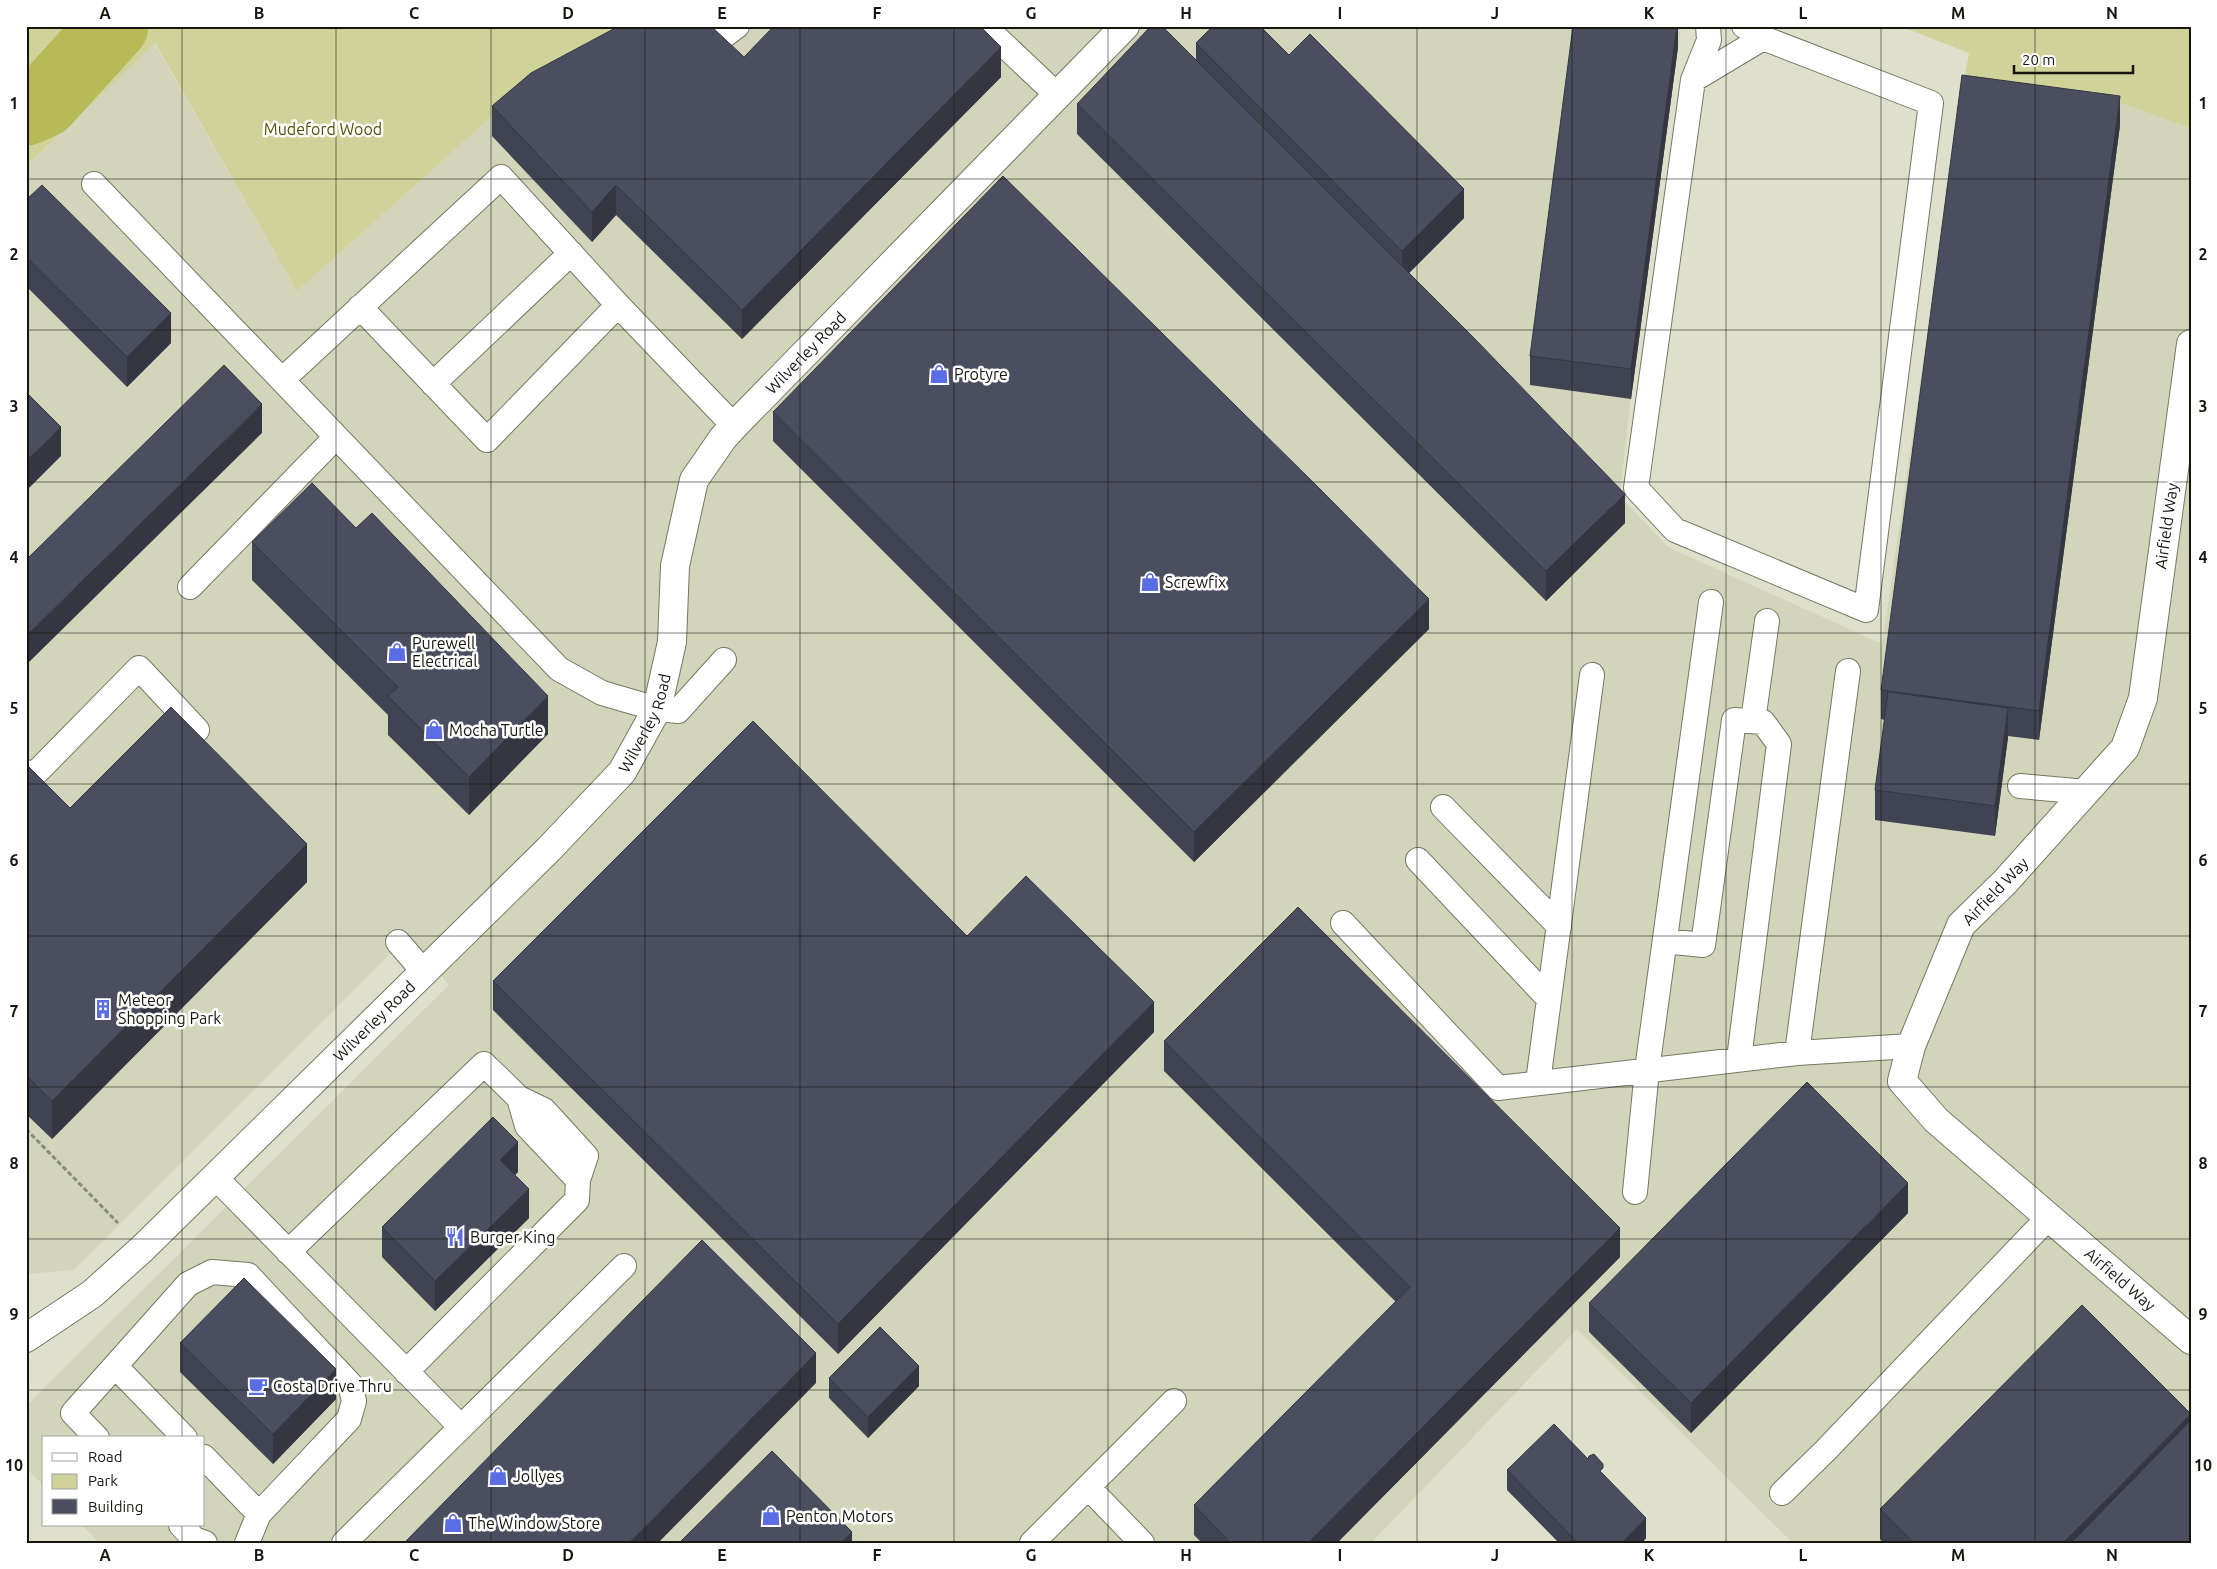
<svg xmlns="http://www.w3.org/2000/svg" width="2217" height="1569" viewBox="0 0 2217 1569" font-family="Ubuntu,sans-serif">
	<style>
		.built { fill: #d3d5ba }
		.green { fill: #cfd299 }
		.lines { fill: none; stroke-linecap: round; stroke-linejoin: round }
		.river { stroke: #b7ba57; stroke-width: 71 }
		.service-casing { stroke: #767765; stroke-width: 26 }
		.minor-casing { stroke: #767765; stroke-width: 30 }
		.path { stroke: #898b7c; stroke-width: 3; stroke-dasharray: 5 2.5; stroke-linecap: butt }
		.service { stroke: #fff; stroke-width: 24 }
		.minor { stroke: #fff; stroke-width: 28 }
		.wall { fill: #404352 }
		.shaded-wall { fill: #343742 }
		.building { fill: #4a4e5f; stroke: #343742 }
		.grid { fill: none; stroke: #16160f; stroke-width: 1; stroke-opacity: 0.55 }
		.labels { text-anchor: middle; stroke-width: 5; stroke-linejoin: round; paint-order: stroke }
		.park-label { font-size: 16px; fill: #515304; stroke: #fff }
		.street-label { font-size: 16px; fill: #16160f; stroke: #fff }
		.poi-label { font-size: 16px; fill: #16160f; stroke: #fff; text-anchor: start }
		.neatline { fill: none; stroke: #16160f; stroke-width: 2 }
		.grid-label { font-size: 16px; text-anchor: middle; font-weight: bold; fill: #16160f }
	</style>
	<rect width="100%" height="100%" fill="#dee0cc"/>
	<!-- built -->
	<path class="built" d="M645,26H1681L1630,402L1620,496L1668,547L1882,644L1965,77L2120,103L2191,128V1543H1793L1577,1329L1371,1543H99L82,1525H204V1438H44V1486L26,1468V1406L449,985L409,935L74,1270L26,1274V166L154,43L297,291L510,100Z"/>
	<!-- green -->
	<path class="green" d="M26,26H645L510,100L297,291L155,43L26,166Z
		M1900,26H2191V128L2120,103L1965,77L1969,53Z"/>
	<g class="lines">
		<!-- river -->
		<path class="river" d="M26,110L44,102L113,26"/>
		<!-- service casing -->
		<g class="service-casing">
			<path id="service" d="M984,26L1057,95
				M1708,26L1709,40L1693,80L1636,488L1675,530L1866,610L1931,103L1763,38L1744,26
				M725,35L737,26
				M1693,80L1763,38
				M94,184L559,669L602,693L657,709L678,711L724,660
				M360,307L487,440L618,305
				M282,380L501,177L618,305L734,426
				M433,384L571,253
				M190,587L335,438
				M1753,721L1767,621
				M26,772L31,778L139,668L197,730
				M2020,786L2086,792
				M1443,807L1559,926
				M1418,860L1549,999
				M1343,923L1498,1088L1797,1053L1911,1046
				M1665,941L1703,945L1734,720L1763,722L1779,744L1739,1059
				M398,942L424,972
				M1797,1053L1848,671
				M1538,1082L1592,675
				M519,1098L527,1126L578,1180
				M215,1177L460,1426
				M1635,1192L1647,1070L1711,602
				M288,1252L484,1064L519,1098L544,1110L586,1156L578,1180L577,1200L406,1372
				M115,1366L188,1284L212,1272L248,1275L350,1384L354,1401L349,1419L259,1514
				M97,1438L73,1413L115,1366L185,1438
				M204,1457L259,1514L247,1543
				M1088,1487L1142,1543
				M1782,1493L1826,1450L2048,1218
				M181,1525L194,1539L205,1543
				M344,1543L624,1266
				M1032,1543L1174,1401"/>
		</g>
		<!-- minor casing -->
		<g class="minor-casing">
			<g id="minor">
				<path id="s1" d="M2191,344L2143,698L2125,748L2005,882L1961,925L1911,1046L1902,1081L1936,1120L2191,1340"/>
				<path id="s2" d="M26,1338L92,1294L142,1249L549,849L622,772L657,709L672,642L675,566L694,480L723,438L734,426L1125,26"/>
			</g>
		</g>
		<!-- path -->
		<path class="path" d="M26,1129L118,1223"/>
		<!-- service -->
		<use href="#service" class="service"/>
		<!-- minor -->
		<use href="#minor" class="minor"/>
	</g>
	<!-- wall -->
	<path class="wall" d="M1678,26V47L1631,399L1530,385V356Z
		M1196,43L1289,55L1464,218L1409,273L1625,523L1546,601L1077,134V104L1196,60Z
		M744,57L1001,77L742,339L616,215L592,242L492,136V106Z
		M2120,125L2039,740L2008,736L1995,836L1875,820V790L1885,720L1881,719V690Z
		M26,200L171,343L127,387L26,286Z
		M773,412L1429,629L1194,862L773,441Z
		M356,528L548,734L469,815L388,735V715L252,580V542Z
		M26,764L70,808L307,882L52,1139L26,1114Z
		M967,936L1154,1032L838,1354L493,1010V981Z
		M1164,1041L1620,1257L1337,1543H1202L1194,1535V1505L1396,1302L1164,1071Z
		M518,1172L515,1175L529,1218L435,1311L382,1257V1227Z
		M1908,1213L1691,1433L1589,1332V1303Z
		M180,1343L336,1399L273,1464L180,1372Z
		M829,1378L919,1386L868,1438L829,1398Z
		M1507,1470L1603,1474L1646,1538L1642,1543H1559L1507,1490Z
		M1880,1509L2191,1543H1884L1880,1539Z"/>
	<!-- shaded-wall -->
	<path class="shaded-wall" d="M1677,26H1678V47L1631,399V369Z
		M1001,47V77L742,339V310Z
		M2120,96V125L2039,740V711Z
		M616,185V215L592,242V212Z
		M1464,189V218L1402,280V251Z
		M171,313V343L127,387V357Z
		M262,404V433L26,665V636Z
		M61,427V456L26,491V461Z
		M1625,494V523L1546,601V571Z
		M1429,599V629L1194,862V832Z
		M548,696V734L469,815V777Z
		M2008,708V738L1995,836V806Z
		M307,844V882L52,1139V1101Z
		M1154,1002V1032L838,1354V1324Z
		M518,1142V1172L500,1190V1160Z
		M1908,1183V1213L1691,1433V1403Z
		M529,1189V1218L435,1311V1281Z
		M1620,1228V1257L1337,1543H1308Z
		M816,1353V1383L658,1543H629Z
		M919,1366V1386L868,1438V1417Z
		M336,1369V1399L273,1464V1434Z
		M2191,1414V1443L2073,1541V1543H2063Z
		M1646,1518V1538L1642,1543H1622Z
		M852,1532V1543H840Z"/>
	<!-- building -->
	<path class="building" d="M619,26H711L744,57L774,26H980L1001,47L742,310L616,185L592,212L492,106L531,73Z
		M1151,26H1162L1473,337L1625,494L1546,571L1077,104Z
		M1213,26H1260L1289,55L1310,34L1464,189L1402,251L1196,43Z
		M1573,26H1677L1631,369L1530,356Z
		M1962,75L2120,96L2039,711L1881,690Z
		M1003,176L1320,489L1429,599L1194,832L773,412Z
		M42,185L171,313L127,357L26,257V200Z
		M224,365L262,404L26,636V560Z
		M26,392L61,427L26,461Z
		M312,483L356,528L372,513L548,696L469,777L388,696L398,687L252,542Z
		M1888,692L2008,708L1995,806L1875,790Z
		M171,707L307,844L52,1101L26,1075V764L70,808Z
		M753,721L967,936L1026,876L1154,1002L838,1324L493,981Z
		M1298,907L1620,1228L1308,1543H1231L1194,1505L1410,1287L1164,1041Z
		M1807,1082L1908,1183L1691,1403L1589,1303Z
		M493,1117L518,1142L500,1160L529,1189L435,1281L382,1227Z
		M702,1240L816,1353L629,1543H404Z
		M244,1278L336,1369L273,1434L180,1343Z
		M2082,1305L2191,1414L2063,1543H1914L1880,1509Z
		M880,1327L919,1366L868,1417L829,1378Z
		M2191,1420V1543H2074L2073,1541Z
		M1554,1424L1588,1459L1589,1456L1594,1454L1603,1464V1468L1600,1471L1646,1518L1622,1543H1578L1507,1470Z
		M772,1451L852,1532L840,1543H679Z"/>
	<!-- grid -->
	<path class="grid" d="M182,26V1438M336,26V1543M491,26V1543M645,26V1543M800,26V1543M954,26V1543M1108,26V1543M1263,26V1543M1417,26V1543M1572,26V1543M1726,26V1543M1881,26V1543M2035,26V1543M26,179H2191M26,330H2191M26,482H2191M26,633H2191M26,784H2191M26,936H2191M26,1087H2191M26,1239H2191M26,1390H2191M182,1525V1543"/>
	<!-- icons -->
	<defs>
		<g id="shop-bare" transform="scale(1.5)"><path d="M-5-2.5h2.3a2.7 3.5 0 0 1 5.4 0H5L5.5 6h-11ZM-1.5-2.5h3a1.5 2.3 0 0 0-3 0Z" fill="#5a6de4" stroke="#fff" stroke-width="2.5" paint-order="stroke"/></g>
		<g id="building-bare" transform="scale(1.5)"><path d="M-4-6H4V6H1V3H-1V6H-4ZM-2.5-4.3h1.7v1.8h-1.7ZM.8-4.3h1.7v1.8H.8ZM-2.5-1h1.7V.8h-1.7ZM.8-1h1.7V.8H.8Z" fill="#5a6de4" stroke="#fff" stroke-width="2.5" paint-order="stroke"/></g>
		<g id="restaurant-bare" transform="scale(1.5)"><path d="M-5-6h1v4h1v-4h1v4h1v-4h1v5L-1.5 .5V6h-2V.5L-5-1ZM5-6V6H3V1.5H1.5Q1.5-4 5-6Z" fill="#5a6de4" stroke="#fff" stroke-width="2.5" paint-order="stroke"/></g>
		<g id="cafe-bare" transform="scale(1.5)"><path d="M-5.5-4.5H6V0H3Q3 3.5 0 3.5H-2.5Q-5.5 3.5-5.5 0ZM3-3.2v2h1.7v-2ZM-6 4.5H4V6H-6Z" fill="#5a6de4" stroke="#fff" stroke-width="2.5" paint-order="stroke"/></g>
	</defs>
	<g fill-rule="evenodd">
		<use href="#shop-bare" x="939" y="374"/>
		<use href="#shop-bare" x="1150" y="582"/>
		<use href="#shop-bare" x="397" y="652"/>
		<use href="#shop-bare" x="434" y="730"/>
		<use href="#building-bare" x="103" y="1009"/>
		<use href="#restaurant-bare" x="455" y="1237"/>
		<use href="#cafe-bare" x="258" y="1386"/>
		<use href="#shop-bare" x="498" y="1476"/>
		<use href="#shop-bare" x="771" y="1516"/>
		<use href="#shop-bare" x="453" y="1523"/>
	</g>
	<g class="labels">
		<!-- park labels -->
		<g class="park-label">
			<text x="323" y="135">Mudeford Wood</text>
		</g>
		<!-- street labels -->
		<g class="street-label">
			<text dy="6" stroke="none"><textPath href="#s2" startOffset="1298">Wilverley Road</textPath></text>
			<text transform="translate(2166 526) rotate(-82)" y="6">Airfield Way</text>
			<text dy="6" stroke="none"><textPath href="#s2" startOffset="878">Wilverley Road</textPath></text>
			<text transform="translate(1995 891) rotate(-46)" y="6">Airfield Way</text>
			<text dy="6" stroke="none"><textPath href="#s2" startOffset="472">Wilverley Road</textPath></text>
			<text dy="6" stroke="none"><textPath href="#s1" startOffset="1114">Airfield Way</textPath></text>
		</g>
		<!-- poi labels -->
		<g class="poi-label">
			<text x="954" y="380">Protyre</text>
			<text x="1165" y="588">Screwfix</text>
			<text x="412" y="649">Purewell<tspan x="412" dy="18">Electrical</tspan></text>
			<text x="449" y="736">Mocha Turtle</text>
			<text x="118" y="1006">Meteor<tspan x="118" dy="18">Shopping Park</tspan></text>
			<text x="470" y="1243">Burger King</text>
			<text x="273" y="1392">Costa Drive Thru</text>
			<text x="513" y="1482">Jollyes</text>
			<text x="786" y="1522">Penton Motors</text>
			<text x="468" y="1529">The Window Store</text>
		</g>
	</g>
	<!-- border -->
	<rect width="2217" height="1569" fill="none" stroke="#ffffff" stroke-width="55"/>
	<!-- legend -->
	<rect x="42" y="1436" width="162" height="90" fill="#ffffff" stroke="#a2a29f"/>
	<rect x="52" y="1453" width="25" height="8" fill="#ffffff" stroke="#a2a29f"/>
	<text x="88" y="1462" font-size="15" fill="#16160f">Road</text>
	<rect x="52" y="1474" width="25" height="15" fill="#cfd299" stroke="#a2a29f"/>
	<text x="88" y="1486" font-size="15" fill="#16160f">Park</text>
	<rect x="52" y="1499" width="25" height="15" fill="#4a4e5f" stroke="#a2a29f"/>
	<text x="88" y="1512" font-size="15" fill="#16160f">Building</text>
	<!-- scale -->
	<path d="M2014 65v8h119v-8" fill="none" stroke="#16160f" stroke-width="2.5"/>
	<text x="2022" y="65" font-size="15" fill="#16160f" stroke="#ffffff" stroke-width="4" paint-order="stroke">20 m</text>
	<rect x="28" y="28" width="2162" height="1514" class="neatline"/>
	<g class="grid-label">
		<text x="105" y="19">A</text>
		<text x="259" y="19">B</text>
		<text x="414" y="19">C</text>
		<text x="568" y="19">D</text>
		<text x="722" y="19">E</text>
		<text x="877" y="19">F</text>
		<text x="1031" y="19">G</text>
		<text x="1186" y="19">H</text>
		<text x="1340" y="19">I</text>
		<text x="1495" y="19">J</text>
		<text x="1649" y="19">K</text>
		<text x="1803" y="19">L</text>
		<text x="1958" y="19">M</text>
		<text x="2112" y="19">N</text>
		<text x="14" y="109">1</text>
		<text x="2203" y="109">1</text>
		<text x="14" y="260">2</text>
		<text x="2203" y="260">2</text>
		<text x="14" y="412">3</text>
		<text x="2203" y="412">3</text>
		<text x="14" y="563">4</text>
		<text x="2203" y="563">4</text>
		<text x="14" y="714">5</text>
		<text x="2203" y="714">5</text>
		<text x="14" y="866">6</text>
		<text x="2203" y="866">6</text>
		<text x="14" y="1017">7</text>
		<text x="2203" y="1017">7</text>
		<text x="14" y="1169">8</text>
		<text x="2203" y="1169">8</text>
		<text x="14" y="1320">9</text>
		<text x="2203" y="1320">9</text>
		<text x="14" y="1471">10</text>
		<text x="2203" y="1471">10</text>
		<text x="105" y="1561">A</text>
		<text x="259" y="1561">B</text>
		<text x="414" y="1561">C</text>
		<text x="568" y="1561">D</text>
		<text x="722" y="1561">E</text>
		<text x="877" y="1561">F</text>
		<text x="1031" y="1561">G</text>
		<text x="1186" y="1561">H</text>
		<text x="1340" y="1561">I</text>
		<text x="1495" y="1561">J</text>
		<text x="1649" y="1561">K</text>
		<text x="1803" y="1561">L</text>
		<text x="1958" y="1561">M</text>
		<text x="2112" y="1561">N</text>
	</g>
</svg>
